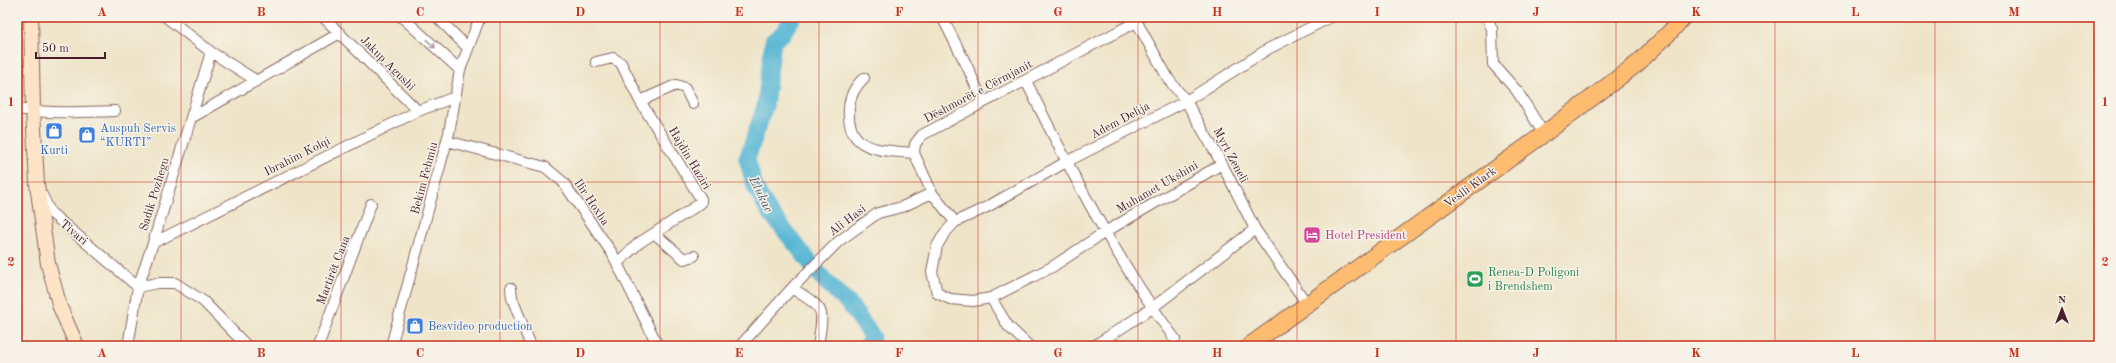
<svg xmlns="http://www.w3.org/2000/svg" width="2116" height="363" viewBox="0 0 2116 363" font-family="'Old Standard TT',serif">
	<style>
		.built { fill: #e8d2ee }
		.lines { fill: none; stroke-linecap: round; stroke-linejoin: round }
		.river { stroke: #55b5d4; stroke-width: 17 }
		.street-casing { stroke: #846462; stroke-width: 12 }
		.secondary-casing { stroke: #846462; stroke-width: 16 }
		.primary-casing { stroke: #846462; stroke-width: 18 }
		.street { stroke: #fff; stroke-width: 10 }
		.secondary { stroke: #fee4c6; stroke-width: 14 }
		.primary { stroke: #fdbc70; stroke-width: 16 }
		.oneway { stroke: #ae9aa0 }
		.grid { fill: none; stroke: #c8321e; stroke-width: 1; stroke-opacity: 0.55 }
		.labels { text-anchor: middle; stroke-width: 3; stroke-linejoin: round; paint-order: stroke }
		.street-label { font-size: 12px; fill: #4a1f2b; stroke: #f7f3e8 }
		.shop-label { font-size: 12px; fill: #366cbe; stroke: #f7f3e8; text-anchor: start }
		.hotel-label { font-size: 12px; fill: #b23c85; stroke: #f7f3e8; text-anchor: start }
		.leisure-label { font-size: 12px; fill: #27864d; stroke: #f7f3e8; text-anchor: start }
		.water-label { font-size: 13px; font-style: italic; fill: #4e5466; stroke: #f7f3e8 }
		.neatline { fill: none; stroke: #c8321e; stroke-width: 1.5 }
		.grid-label { font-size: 13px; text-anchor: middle; font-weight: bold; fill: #c8321e }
	</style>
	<rect width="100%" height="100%" fill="#f7f3e8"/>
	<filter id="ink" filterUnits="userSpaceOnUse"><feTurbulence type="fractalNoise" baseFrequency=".025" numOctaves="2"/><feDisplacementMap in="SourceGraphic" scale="8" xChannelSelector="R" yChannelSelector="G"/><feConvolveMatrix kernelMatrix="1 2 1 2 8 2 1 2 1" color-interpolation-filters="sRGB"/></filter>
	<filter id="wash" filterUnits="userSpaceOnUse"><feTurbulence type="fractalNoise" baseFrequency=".012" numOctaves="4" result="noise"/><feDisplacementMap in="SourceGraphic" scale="16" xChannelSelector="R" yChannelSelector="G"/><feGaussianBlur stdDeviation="0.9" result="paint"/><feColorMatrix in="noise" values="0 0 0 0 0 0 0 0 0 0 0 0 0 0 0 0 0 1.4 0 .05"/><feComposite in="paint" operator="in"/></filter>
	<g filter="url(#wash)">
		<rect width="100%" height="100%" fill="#efe4c8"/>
		<!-- built -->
		<path class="built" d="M17,126L21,202L17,204Z"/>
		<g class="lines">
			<!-- river -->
			<path class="river" d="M793,17L783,33L773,41L765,106L747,159L755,187L768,210L824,280L850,305L872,336L868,346"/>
		</g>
	</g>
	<g filter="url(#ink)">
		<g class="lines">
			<!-- street casing -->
			<g class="street-casing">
				<path id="street" d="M166,17L211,52L257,81
					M323,17L418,111
					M402,17L460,70
					M437,17L468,48
					M942,17L967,66L983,102
					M1134,17L1169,80L1186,101L1222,164L1255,229L1307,304
					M1487,17L1492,29L1493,64L1517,91L1544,134
					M596,62L613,58L621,63L640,101
					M864,78C855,86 850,96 849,108C846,152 880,150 914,153
					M1026,81C1070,170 1115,258 1175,339
					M17,109C50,114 82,112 115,111
					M191,118L340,33
					M447,141L545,167L563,182L612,253L658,346
					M1222,164L1105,232L1052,267L991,298L973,301L950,299L937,293L932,272L937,246L944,234L955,222L987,207L1066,162L1186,101L1268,49L1331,17
					M42,195L50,212L138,287L157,283H175L203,301L247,346
					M955,222L932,193L914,153L915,144L922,135L1136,22
					M655,234L684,259L694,256
					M153,243L418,111L455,97
					M617,263L639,243L701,203V199L640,101L676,85L685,88L693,104
					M511,288L512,298L531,346
					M792,288C826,311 824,305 818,346
					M991,298L1008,326L1029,346
					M128,346L138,287L153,243L211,52
					M318,346L371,204
					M391,346L449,133L460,70L480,17
					M740,346L792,288L839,241L878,213L902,207L932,193
					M1094,346L1152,308L1255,229"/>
			</g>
			<!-- secondary casing -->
			<g class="secondary-casing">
				<path id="secondary" d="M31,17L33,111L37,184L48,264L60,307L77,346"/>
			</g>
			<!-- primary casing -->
			<g class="primary-casing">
				<path id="primary" d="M1249,346L1544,134L1638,63L1672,30L1683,17"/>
			</g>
			<!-- street -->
			<use href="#street" class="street"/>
			<!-- secondary -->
			<use href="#secondary" class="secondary"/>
			<!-- primary -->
			<use href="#primary" class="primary"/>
		</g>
		<!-- one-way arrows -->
		<defs><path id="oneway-shaft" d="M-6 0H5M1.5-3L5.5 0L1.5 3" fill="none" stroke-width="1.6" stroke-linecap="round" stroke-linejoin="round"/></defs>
		<use class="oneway" href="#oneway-shaft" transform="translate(431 44) rotate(43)"/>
	</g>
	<!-- grid -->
	<path class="grid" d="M181,17V346M341,17V346M500,17V346M660,17V346M819,17V346M978,17V346M1138,17V346M1297,17V346M1456,17V346M1616,17V346M1775,17V346M1935,17V346M17,182H2099"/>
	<!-- icons -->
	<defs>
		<g id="shop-square" transform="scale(0.9)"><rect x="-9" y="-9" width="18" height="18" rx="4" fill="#3f7fe0" stroke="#f7f3e8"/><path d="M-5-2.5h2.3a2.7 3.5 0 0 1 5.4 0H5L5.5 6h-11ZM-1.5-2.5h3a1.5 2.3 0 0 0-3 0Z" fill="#fff"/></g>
		<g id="hotel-square" transform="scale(0.9)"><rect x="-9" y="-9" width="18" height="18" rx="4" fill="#d1479c" stroke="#f7f3e8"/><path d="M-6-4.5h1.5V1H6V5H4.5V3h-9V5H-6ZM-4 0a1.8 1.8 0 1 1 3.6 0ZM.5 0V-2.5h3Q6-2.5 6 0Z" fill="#fff"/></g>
		<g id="stadium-square" transform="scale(0.9)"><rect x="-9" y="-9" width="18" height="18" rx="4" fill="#2e9e5b" stroke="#f7f3e8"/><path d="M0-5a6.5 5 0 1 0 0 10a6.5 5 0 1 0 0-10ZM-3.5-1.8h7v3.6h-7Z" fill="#fff"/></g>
	</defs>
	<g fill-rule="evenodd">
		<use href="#shop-square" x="54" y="131"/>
		<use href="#shop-square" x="87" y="135"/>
		<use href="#hotel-square" x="1312" y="235"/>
		<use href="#stadium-square" x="1475" y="279"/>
		<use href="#shop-square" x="415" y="326"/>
	</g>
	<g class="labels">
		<!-- street labels -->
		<g class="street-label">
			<text transform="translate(388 63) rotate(45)" y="4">Jakup Agushi</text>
			<text transform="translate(978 91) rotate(-28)" y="4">Dëshmorët e Cërmjanit</text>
			<text transform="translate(1120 120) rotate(-28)" y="4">Adem Delija</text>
			<text transform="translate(1231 155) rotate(62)" y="4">Myrt Zeneli</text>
			<text transform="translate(297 156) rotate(-27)" y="4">Ibrahim Kolqi</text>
			<text transform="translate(690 158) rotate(59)" y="4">Hajdin Haziri</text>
			<text transform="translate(424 178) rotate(-75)" y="4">Bekim Fehmiu</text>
			<text transform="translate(1157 187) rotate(-30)" y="4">Muhamet Ukshini</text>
			<text transform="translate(1470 187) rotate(-36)" y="4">Veslli Klark</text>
			<text transform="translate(154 194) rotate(-73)" y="4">Sadik Pozhegu</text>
			<text transform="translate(592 202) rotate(56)" y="4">Ilir Hoxha</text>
			<text transform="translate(847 220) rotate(-37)" y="4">Ali Hasi</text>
			<text transform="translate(74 232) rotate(40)" y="4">Tivari</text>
			<text transform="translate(333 270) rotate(-69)" y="4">Martirët Cana</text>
		</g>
		<!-- shop labels -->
		<g class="shop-label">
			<text x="100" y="132">Auspuh Servis<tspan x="100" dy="14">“KURTI”</tspan></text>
			<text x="54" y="154" text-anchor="middle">Kurti</text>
			<text x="428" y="330">Besvideo production</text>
		</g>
		<!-- hotel labels -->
		<g class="hotel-label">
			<text x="1325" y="239">Hotel President</text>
		</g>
		<!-- leisure labels -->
		<g class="leisure-label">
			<text x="1488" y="276">Renea-D Poligoni<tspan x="1488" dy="14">i Brendshem</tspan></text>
		</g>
		<!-- water labels -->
		<g class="water-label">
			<text transform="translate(762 194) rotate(64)" y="5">Llukac</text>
		</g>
	</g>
	<!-- margin -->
	<rect width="2116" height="363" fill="none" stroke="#f7f3e8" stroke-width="44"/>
	<!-- north arrow -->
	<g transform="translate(2062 309)" stroke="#f7f3e8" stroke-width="3" paint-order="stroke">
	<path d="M0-3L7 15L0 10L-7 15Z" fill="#4a1f2b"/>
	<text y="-6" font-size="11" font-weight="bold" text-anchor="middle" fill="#4a1f2b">N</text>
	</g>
	<!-- scale -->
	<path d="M36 52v6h69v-6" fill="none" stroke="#4a1f2b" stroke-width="2"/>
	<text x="42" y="52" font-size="12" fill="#4a1f2b" stroke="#f7f3e8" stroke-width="3" paint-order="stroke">50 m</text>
	<rect x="22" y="22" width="2072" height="319" class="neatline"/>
	<g class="grid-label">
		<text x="102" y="16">A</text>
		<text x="261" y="16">B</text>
		<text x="420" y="16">C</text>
		<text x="580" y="16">D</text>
		<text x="739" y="16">E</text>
		<text x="899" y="16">F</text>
		<text x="1058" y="16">G</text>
		<text x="1217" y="16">H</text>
		<text x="1377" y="16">I</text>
		<text x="1536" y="16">J</text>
		<text x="1696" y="16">K</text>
		<text x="1855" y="16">L</text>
		<text x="2014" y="16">M</text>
		<text x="11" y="106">1</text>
		<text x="2105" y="106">1</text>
		<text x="11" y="266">2</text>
		<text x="2105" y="266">2</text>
		<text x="102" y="357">A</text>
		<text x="261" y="357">B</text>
		<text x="420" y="357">C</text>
		<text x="580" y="357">D</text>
		<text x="739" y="357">E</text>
		<text x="899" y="357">F</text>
		<text x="1058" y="357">G</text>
		<text x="1217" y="357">H</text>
		<text x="1377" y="357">I</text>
		<text x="1536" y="357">J</text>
		<text x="1696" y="357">K</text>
		<text x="1855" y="357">L</text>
		<text x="2014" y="357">M</text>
	</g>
</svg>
